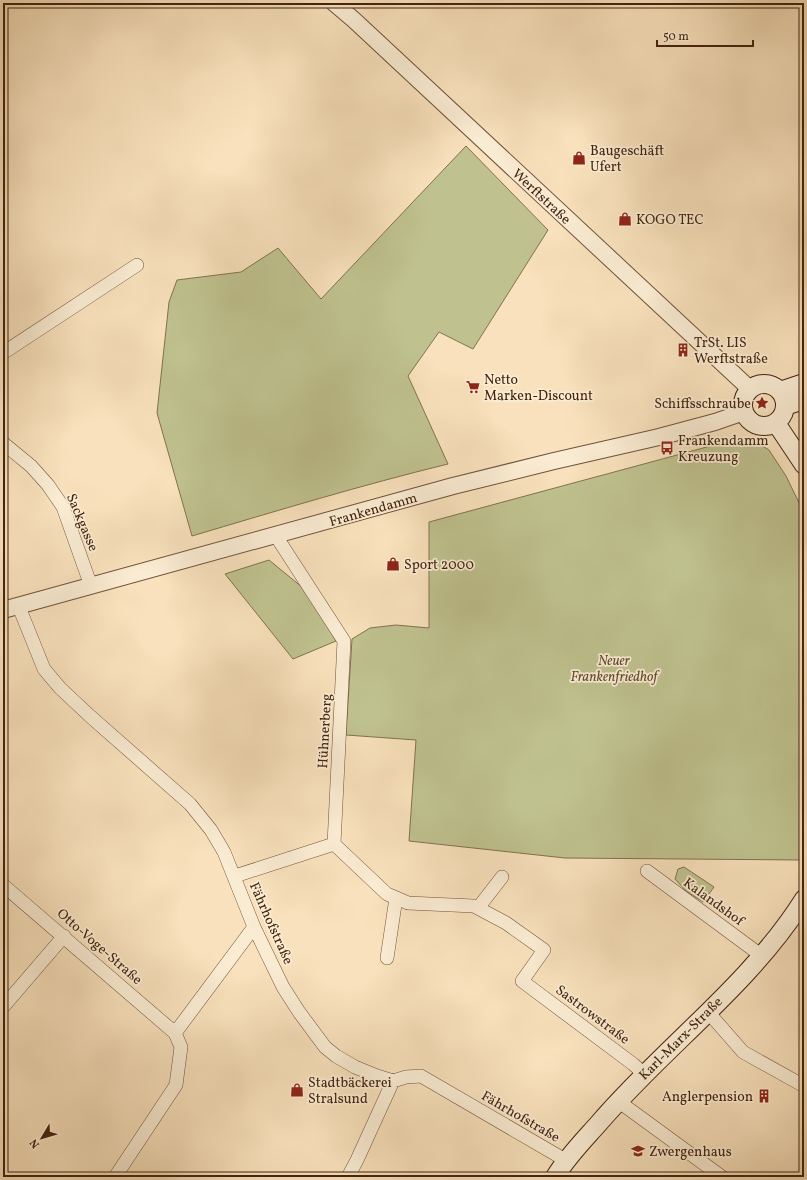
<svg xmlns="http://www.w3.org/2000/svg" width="807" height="1180" viewBox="0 0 807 1180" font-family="Vollkorn,serif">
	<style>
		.green { fill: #bfc28f; stroke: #81724e }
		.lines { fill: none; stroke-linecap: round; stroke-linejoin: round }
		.minor-casing { stroke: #70523a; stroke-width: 14 }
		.tertiary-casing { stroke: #70523a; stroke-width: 18 }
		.secondary-casing { stroke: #43230e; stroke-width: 20 }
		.minor { stroke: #faecd3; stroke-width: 13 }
		.tertiary { stroke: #faecd3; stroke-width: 16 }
		.secondary { stroke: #faecd3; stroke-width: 18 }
		.labels { text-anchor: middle; stroke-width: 3.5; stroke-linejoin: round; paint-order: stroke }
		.poi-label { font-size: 14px; fill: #43230e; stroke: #faecd3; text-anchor: start }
		.street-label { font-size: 14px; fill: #43230e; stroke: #faecd3 }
		.park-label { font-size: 14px; font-style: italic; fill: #624b2e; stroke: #faecd3 }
	</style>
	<rect width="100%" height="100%" fill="#f8e1bc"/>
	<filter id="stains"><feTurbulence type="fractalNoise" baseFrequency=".005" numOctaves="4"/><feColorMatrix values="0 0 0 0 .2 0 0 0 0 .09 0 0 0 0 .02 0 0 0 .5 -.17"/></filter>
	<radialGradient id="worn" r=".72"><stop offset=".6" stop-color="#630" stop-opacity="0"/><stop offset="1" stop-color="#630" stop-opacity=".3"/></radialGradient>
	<!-- green -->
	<path class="green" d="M466,146L548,230L473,349L439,332L408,376L448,464C362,485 276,511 192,536L157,413L169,302L177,280L241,272L278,248L321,299Z
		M740,438L756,442L769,450L786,476L804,513V852L800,860L565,858L409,841L416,740L346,735L352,639L370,628L396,625L429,628V522Z
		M269,560L308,592L336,641L293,659L225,574Z
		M684,867L714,887L703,902L686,891L675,879L678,869Z"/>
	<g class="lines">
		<!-- minor casing -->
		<g class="minor-casing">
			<path id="minor" d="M3,353L137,265
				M3,443L31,466L48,485L63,507L91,586
				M19,607L44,669L60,688L91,717L190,804L211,830L224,852L254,927L283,987L299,1012L325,1047L336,1056L355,1067L377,1076L393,1081L406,1077L421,1076L567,1161
				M334,844L387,894L408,903L474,906L506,923L544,950L522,981L633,1064L644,1074
				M647,871L762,956
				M235,876L334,844L344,641L276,536
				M3,885L175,1033
				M478,908L502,877
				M387,958L396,898
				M3,1007L64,936
				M708,1012L743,1052L804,1086
				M618,1101L722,1177
				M115,1177L176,1085L181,1047L175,1033L254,927
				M348,1177L357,1160L393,1081"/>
		</g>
		<!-- tertiary casing -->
		<g class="tertiary-casing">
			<path id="tertiary" d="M334,3L354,20L750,389
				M3,610L453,486L554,461L659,437L715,422L744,412"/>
		</g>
		<!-- secondary casing -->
		<g class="secondary-casing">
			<path id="secondary" d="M743 405a21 21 0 1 1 42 0a21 21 0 1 1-42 0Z
				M780,391L804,383
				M785,406L804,400
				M776,423L804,465
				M555,1177C567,1157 584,1140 599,1123C665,1046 750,985 804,899"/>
		</g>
		<!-- minor -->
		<use href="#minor" class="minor"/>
		<!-- tertiary -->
		<use href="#tertiary" class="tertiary"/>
		<!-- secondary -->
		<use href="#secondary" class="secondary"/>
	</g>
	<!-- icons -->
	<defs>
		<g id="shop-bare" transform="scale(1.08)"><path d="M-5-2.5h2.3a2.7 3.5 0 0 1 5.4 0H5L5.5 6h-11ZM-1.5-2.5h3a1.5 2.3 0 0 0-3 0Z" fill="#8f2418" stroke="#faecd3" stroke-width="2.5" paint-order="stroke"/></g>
		<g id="building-bare" transform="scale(1.08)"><path d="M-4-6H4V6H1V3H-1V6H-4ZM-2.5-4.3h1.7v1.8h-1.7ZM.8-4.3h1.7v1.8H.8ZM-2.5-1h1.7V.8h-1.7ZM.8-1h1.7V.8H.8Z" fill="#8f2418" stroke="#faecd3" stroke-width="2.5" paint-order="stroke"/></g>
		<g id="supermarket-bare" transform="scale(1.08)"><path d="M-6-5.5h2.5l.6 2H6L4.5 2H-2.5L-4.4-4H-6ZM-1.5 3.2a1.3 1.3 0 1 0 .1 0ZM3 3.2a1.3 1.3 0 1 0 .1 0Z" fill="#8f2418" stroke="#faecd3" stroke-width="2.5" paint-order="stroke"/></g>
		<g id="sight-bare" transform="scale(1.08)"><path d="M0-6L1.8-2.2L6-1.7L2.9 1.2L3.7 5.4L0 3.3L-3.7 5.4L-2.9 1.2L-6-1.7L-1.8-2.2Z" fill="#8f2418" stroke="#faecd3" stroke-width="2.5" paint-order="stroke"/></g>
		<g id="bus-bare" transform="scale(1.08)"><path d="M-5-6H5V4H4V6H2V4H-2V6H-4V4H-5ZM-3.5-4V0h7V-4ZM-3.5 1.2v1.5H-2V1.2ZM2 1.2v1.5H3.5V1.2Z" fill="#8f2418" stroke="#faecd3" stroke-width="2.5" paint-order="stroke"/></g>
		<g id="school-bare" transform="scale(1.08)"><path d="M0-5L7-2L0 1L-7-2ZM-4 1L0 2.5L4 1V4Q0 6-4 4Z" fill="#8f2418" stroke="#faecd3" stroke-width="2.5" paint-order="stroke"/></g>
	</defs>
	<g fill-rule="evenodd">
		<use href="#shop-bare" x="579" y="158"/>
		<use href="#shop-bare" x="625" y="219"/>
		<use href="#building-bare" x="683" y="350"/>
		<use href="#supermarket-bare" x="473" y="387"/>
		<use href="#sight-bare" x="762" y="403"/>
		<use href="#bus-bare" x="667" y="448"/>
		<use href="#shop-bare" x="393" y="564"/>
		<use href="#shop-bare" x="297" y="1090"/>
		<use href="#building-bare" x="764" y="1096"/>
		<use href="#school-bare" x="638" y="1151"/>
	</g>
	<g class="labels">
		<!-- poi labels -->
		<g class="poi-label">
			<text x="590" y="155">Baugeschäft<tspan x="590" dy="16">Ufert</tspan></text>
			<text x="636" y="224">KOGO TEC</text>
			<text x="694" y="347">TrSt. LIS<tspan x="694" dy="16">Werftstraße</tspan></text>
			<text x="484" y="384">Netto<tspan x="484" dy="16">Marken-Discount</tspan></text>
			<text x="751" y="408" text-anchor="end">Schiffsschraube</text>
			<text x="678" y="445">Frankendamm<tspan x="678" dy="16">Kreuzung</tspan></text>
			<text x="404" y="569">Sport 2000</text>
			<text x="308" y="1087">Stadtbäckerei<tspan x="308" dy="16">Stralsund</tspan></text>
			<text x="753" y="1101" text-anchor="end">Anglerpension</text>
			<text x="649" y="1156">Zwergenhaus</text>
		</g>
		<!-- street labels -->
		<g class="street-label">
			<text transform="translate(542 196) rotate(43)" y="5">Werftstraße</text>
			<text transform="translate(373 509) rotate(-16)" y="5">Frankendamm</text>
			<text transform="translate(83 522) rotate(67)" y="5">Sackgasse</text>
			<text transform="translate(324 731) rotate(-87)" y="5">Hühnerberg</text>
			<text transform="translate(714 901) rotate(36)" y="5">Kalandshof</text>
			<text transform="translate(272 923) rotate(66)" y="5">Fährhofstraße</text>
			<text transform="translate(100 946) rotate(41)" y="5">Otto-Voge-Straße</text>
			<text transform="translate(593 1014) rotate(37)" y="5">Sastrowstraße</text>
			<text transform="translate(680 1038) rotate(-45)" y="5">Karl-Marx-Straße</text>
			<text transform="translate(521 1116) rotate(30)" y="5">Fährhofstraße</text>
		</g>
		<!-- park labels -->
		<g class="park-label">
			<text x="614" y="665">Neuer<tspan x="614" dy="16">Frankenfriedhof</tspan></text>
		</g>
	</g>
	<!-- margin -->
	<rect width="807" height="1180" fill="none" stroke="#f8e1bc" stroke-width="16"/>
	<rect x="4" y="4" width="799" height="1172" fill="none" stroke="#43230e" stroke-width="2"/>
	<rect x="8" y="8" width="791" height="1164" fill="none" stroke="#43230e"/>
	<!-- north arrow -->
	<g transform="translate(42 1138) rotate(232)" stroke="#faecd3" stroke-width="3" paint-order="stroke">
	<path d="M0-3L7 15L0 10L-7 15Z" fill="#43230e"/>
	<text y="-6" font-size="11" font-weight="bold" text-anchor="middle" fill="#43230e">N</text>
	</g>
	<!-- scale -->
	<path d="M657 40v6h96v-6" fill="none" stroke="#43230e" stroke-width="2"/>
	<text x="663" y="40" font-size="12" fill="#43230e" stroke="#faecd3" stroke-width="3" paint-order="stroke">50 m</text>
	<rect width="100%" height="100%" filter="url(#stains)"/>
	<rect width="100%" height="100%" fill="url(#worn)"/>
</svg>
